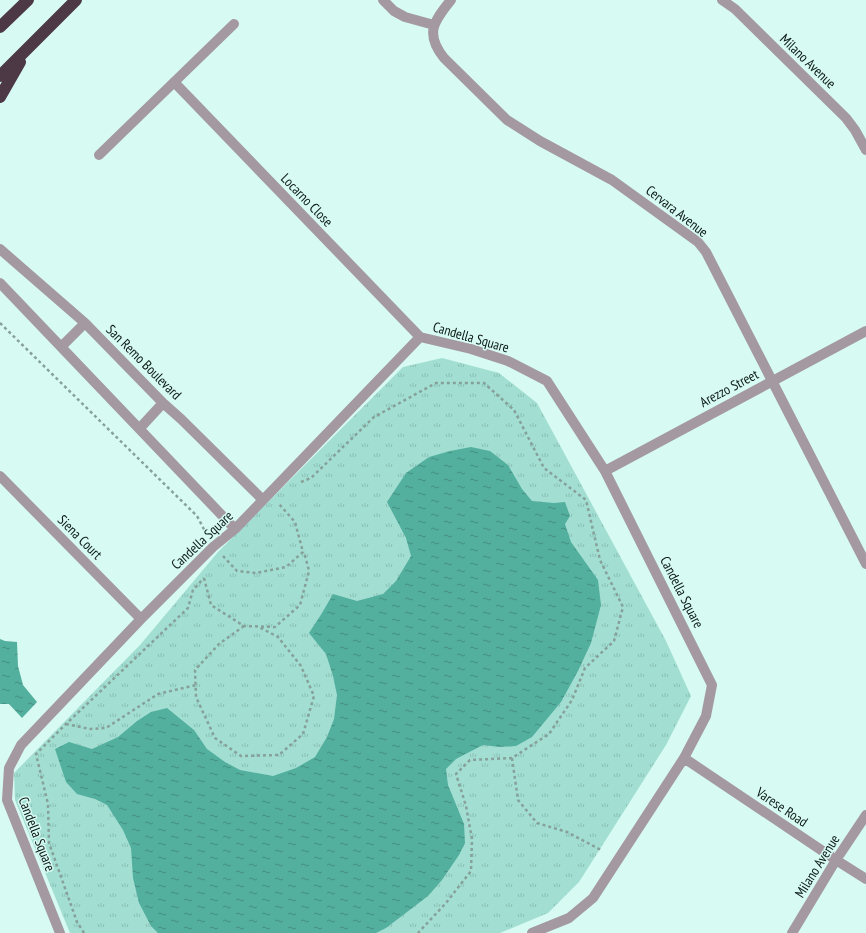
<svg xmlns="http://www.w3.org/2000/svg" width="866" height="933" viewBox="0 0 866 933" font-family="'PT Sans Narrow',sans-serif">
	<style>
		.park { fill: url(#park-tufts) }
		.water { fill: url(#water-ripples) }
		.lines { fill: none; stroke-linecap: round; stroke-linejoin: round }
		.path { stroke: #86a09a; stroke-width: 2.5; stroke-dasharray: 3 3; stroke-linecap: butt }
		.minor { stroke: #a499a0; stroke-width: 10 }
		.highway { stroke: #4d3946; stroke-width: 12 }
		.labels { text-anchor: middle; stroke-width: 3; stroke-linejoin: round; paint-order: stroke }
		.street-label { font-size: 14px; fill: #0c1916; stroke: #d7faf2 }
	</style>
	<defs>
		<pattern id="park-tufts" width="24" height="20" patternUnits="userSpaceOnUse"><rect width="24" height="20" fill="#a2dfd2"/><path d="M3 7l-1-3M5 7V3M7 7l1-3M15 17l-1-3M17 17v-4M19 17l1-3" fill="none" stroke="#8abfb4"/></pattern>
		<pattern id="water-ripples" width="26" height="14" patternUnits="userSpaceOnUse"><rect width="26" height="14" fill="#53af9e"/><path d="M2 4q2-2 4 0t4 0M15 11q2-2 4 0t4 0" fill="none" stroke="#438e80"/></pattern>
	</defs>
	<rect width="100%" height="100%" fill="#d7faf2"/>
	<!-- park -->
	<path class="park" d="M442,358L499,373L537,403L666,641L691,696L666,745L579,882L548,913L500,933H70L15,800L14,773L140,645L218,552L403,367Z"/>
	<!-- water -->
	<path class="water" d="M471,447L490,451L508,465L522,489L532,501L554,503L565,502L570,516L565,524L571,542L598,580L601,605L591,643L578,671L561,702L532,737L516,746L499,747L483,745L456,759L446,769L448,785L464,824L465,843L459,855L442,880L428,896L386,928L376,933H158L151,926L139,903L133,878L131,848L123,830L107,805L95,799L77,794L66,782L55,749L69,742L92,749L118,737L137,721L151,712L167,708L194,730L207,749L225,762L240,770L273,776L296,768L315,757L327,737L334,719L337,695L333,676L326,654L309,633L322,613L333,594L357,601L383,594L396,581L411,556L406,538L387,502L406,473L429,457L450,451Z
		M0,639L5,641L17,642L18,666L23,685L37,702L22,718L9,704H0Z"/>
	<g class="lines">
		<!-- path -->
		<path class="path" d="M0,323L197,516L207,535
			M301,482L311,478L374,417L436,383H484L514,410L544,468L586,500L600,560L623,607L614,641L585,668L572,700L549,734L512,758L470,760L456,774L466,806L472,839L471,871L446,903L418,933
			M223,556L237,571L256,573L286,567L303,552L295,522L279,504
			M204,578L211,605L244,626L275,627L300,605L309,571L304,552
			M244,626L219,644L195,670L196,697L215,738L241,756L279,755L303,734L314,696L301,666L278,637L259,627
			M66,724L90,729L106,728L158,694L196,685
			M512,758L518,800L537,823L567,832L601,850
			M84,933L77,922L49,843L48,804L36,754L66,724L188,608L193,590L204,578"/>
		<!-- minor -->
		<path class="minor" d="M383,0L394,11L405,17L434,25
			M451,0C433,22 425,34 444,58L507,120L540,141L612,180L698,242L706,252L866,564
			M722,0L735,9L846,118L855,130L866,150
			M174,82L420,337
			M99,155L234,24
			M0,249L85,323L163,403L181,419L263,500
			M0,283L235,529
			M420,337L471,349L508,361L547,381L605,471L712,685L706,716L684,758L593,898L569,918L532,933
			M61,347L85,323
			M140,428L163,403
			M605,471L866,331
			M0,476L141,619
			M684,758L836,860L866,879
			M60,933L7,800L9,768L21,745L141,619L213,547L235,529L263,500L420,337
			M792,933L836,860L866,815"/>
		<!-- highway -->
		<path class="highway" d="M0,27L28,0
			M0,76L76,0
			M0,97L20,62"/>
	</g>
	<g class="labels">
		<!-- street labels -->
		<g class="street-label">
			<text transform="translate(808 61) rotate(44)" y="5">Milano Avenue</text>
			<text transform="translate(307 200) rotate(46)" y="5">Locarno Close</text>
			<text transform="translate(677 211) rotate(38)" y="5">Cervara Avenue</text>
			<text transform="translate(471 337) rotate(16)" y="5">Candella Square</text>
			<text transform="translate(144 362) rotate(45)" y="5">San Remo Boulevard</text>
			<text transform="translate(729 388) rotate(-28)" y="5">Arezzo Street</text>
			<text transform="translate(80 537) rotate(45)" y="5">Siena Court</text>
			<text transform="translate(202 540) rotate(-43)" y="5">Candella Square</text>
			<text transform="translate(682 592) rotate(63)" y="5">Candella Square</text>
			<text transform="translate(782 807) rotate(34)" y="5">Varese Road</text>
			<text transform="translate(37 834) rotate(69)" y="5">Candella Square</text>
			<text transform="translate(817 866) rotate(-58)" y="5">Milano Avenue</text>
		</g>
	</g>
</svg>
